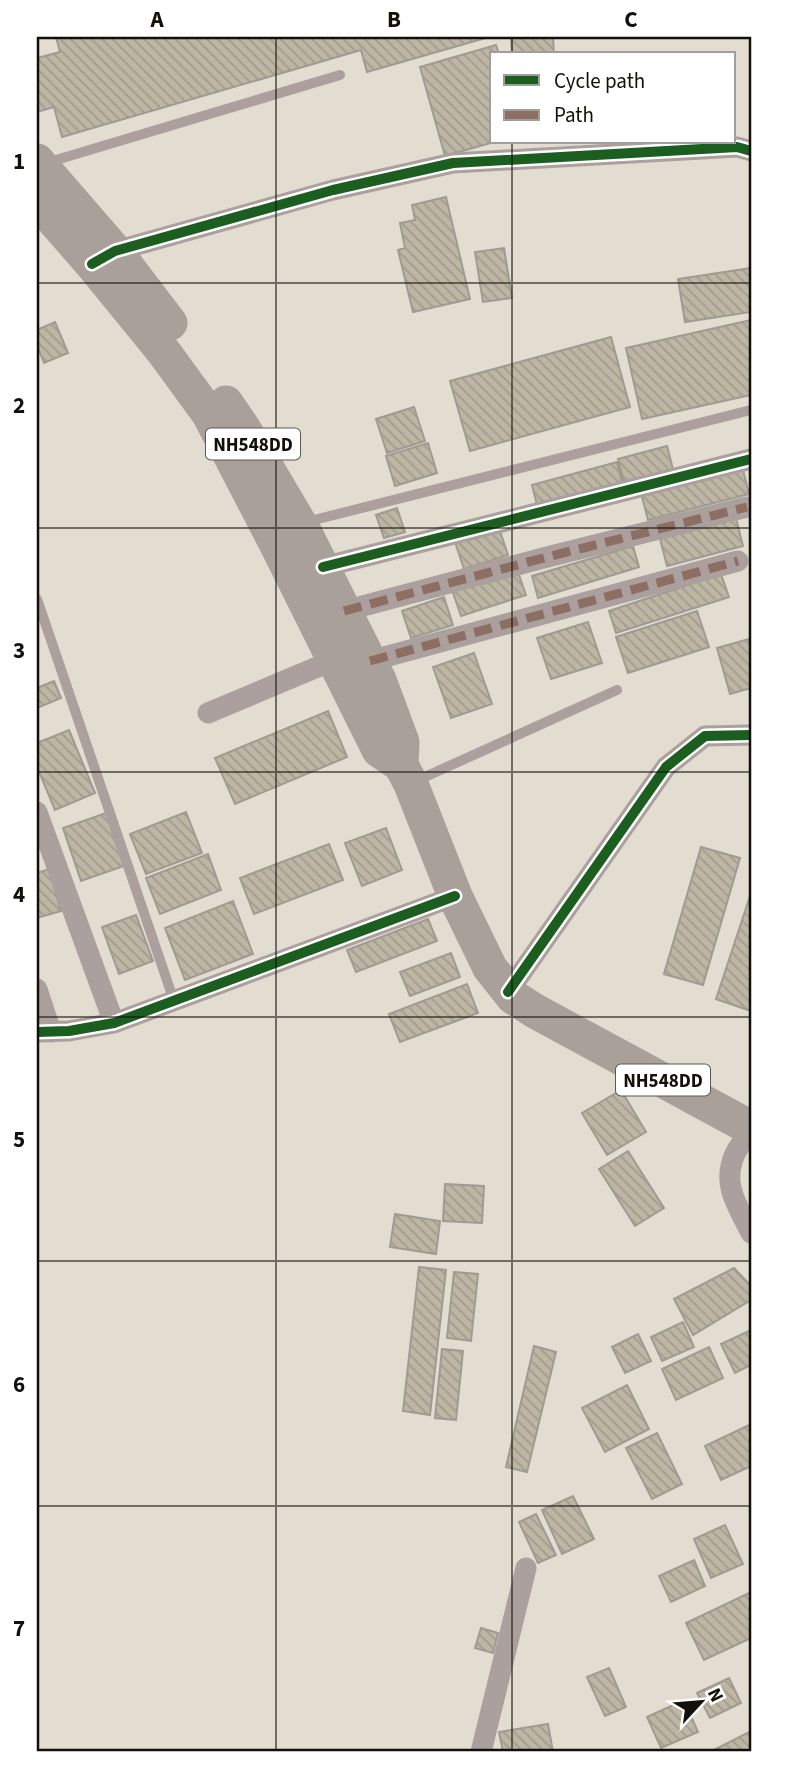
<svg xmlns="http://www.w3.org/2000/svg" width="788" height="1789" viewBox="0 0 788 1789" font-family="'Source Sans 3',sans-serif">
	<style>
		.building { fill: url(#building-back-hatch); stroke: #9f9b92; stroke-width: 2 }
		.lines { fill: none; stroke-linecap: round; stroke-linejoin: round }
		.service { stroke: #aba09d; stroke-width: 10 }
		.minor { stroke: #aba09d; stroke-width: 21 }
		.trunk { stroke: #aaa09a; stroke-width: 35 }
		.quiet { stroke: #8d6e63; stroke-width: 9; stroke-dasharray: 18 9; stroke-linecap: butt }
		.cycleway-casing { stroke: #fff; stroke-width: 15 }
		.cycleway { stroke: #1b5e20; stroke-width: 10 }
		.grid { fill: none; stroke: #131009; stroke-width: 2; stroke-opacity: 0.55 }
		.labels { text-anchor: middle; stroke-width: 6; stroke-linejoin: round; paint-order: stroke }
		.shield { fill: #fff; stroke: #5a5853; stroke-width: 2 }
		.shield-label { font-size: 19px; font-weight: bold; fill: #131009 }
		.neatline { fill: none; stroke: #131009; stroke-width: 2.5 }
		.grid-label { font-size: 23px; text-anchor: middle; font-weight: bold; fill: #131009 }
	</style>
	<defs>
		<pattern id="building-back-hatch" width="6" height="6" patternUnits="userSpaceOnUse" patternTransform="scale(1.75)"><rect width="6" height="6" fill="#beb6a4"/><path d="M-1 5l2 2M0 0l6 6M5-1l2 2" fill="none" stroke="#a29b8c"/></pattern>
	</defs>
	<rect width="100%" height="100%" fill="#e2dcd1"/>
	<!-- building -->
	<path class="building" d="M56,37H489L367,72L361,50L62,137L54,107L37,112V58L60,52Z
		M511,37H553L554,54H512Z
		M496,45L499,54H492V142H494L445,156L420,67Z
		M446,197L470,299L413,312L398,250L405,248L400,223L415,220L412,205Z
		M504,248L512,298L483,302L475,252Z
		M751,268V312L685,322L678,279Z
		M751,320V395L642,419L626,348Z
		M55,322L68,353L44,363L37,345V330Z
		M611,337L630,407L470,451L450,381Z
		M414,407L425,441L387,453L376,419Z
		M428,443L437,473L395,486L386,456Z
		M667,446L674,473L625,486L618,459Z
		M617,462L622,483L537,505L532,485Z
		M742,466L749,494L648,520L641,493Z
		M397,508L405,532L384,538L376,515Z
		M736,518L743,546L667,566L660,539Z
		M498,525L508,555L464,569L454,539Z
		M633,546L639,567L538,598L532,576Z
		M517,569L526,595L461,616L452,590Z
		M721,574L729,597L616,633L609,611Z
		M444,597L453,625L411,638L402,611Z
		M697,611L709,647L628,673L616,637Z
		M588,622L602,663L551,679L537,638Z
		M749,639L751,648V688L730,694L717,648Z
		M474,653L492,704L451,718L433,667Z
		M54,681L61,698L37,708V688Z
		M328,711L347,757L235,804L215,758Z
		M69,730L95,793L55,810L37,767V743Z
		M186,812L202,853L146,874L130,834Z
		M106,813L124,866L81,881L63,828Z
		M386,828L402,870L362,886L345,843Z
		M329,844L343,880L254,914L240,878Z
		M701,847L740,858L703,985L664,974Z
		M208,854L221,890L160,914L146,878Z
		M49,869L61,911L37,918V873Z
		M751,893V1011L716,999Z
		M233,901L253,954L185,980L165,928Z
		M136,915L153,961L119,974L102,927Z
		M428,919L437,941L356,972L347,950Z
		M451,953L460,977L410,996L400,972Z
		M467,984L478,1013L400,1042L389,1014Z
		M621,1090L646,1132L607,1155L582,1113Z
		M628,1151L664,1208L635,1226L599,1169Z
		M445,1184L484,1186L482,1223L443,1221Z
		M395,1214L440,1221L436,1254L390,1247Z
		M419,1267L446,1270L430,1415L403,1411Z
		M734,1268L751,1286V1300L693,1335L674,1299Z
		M454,1272L478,1274L471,1341L447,1338Z
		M683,1322L694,1347L662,1361L651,1337Z
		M751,1330V1365L735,1373L721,1344Z
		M638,1334L651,1361L625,1373L612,1347Z
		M534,1346L556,1352L527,1472L506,1467Z
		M709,1347L723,1378L676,1400L662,1369Z
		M442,1349L463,1351L456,1420L435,1418Z
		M627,1385L649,1429L605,1452L582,1408Z
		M751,1424V1466L721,1480L705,1446Z
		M657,1433L682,1484L652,1499L626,1448Z
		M573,1496L594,1539L562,1554L542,1510Z
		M536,1514L556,1555L538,1563L519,1522Z
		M725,1525L743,1564L711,1578L694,1539Z
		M694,1560L705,1586L671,1602L659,1576Z
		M751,1592V1638L704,1660L686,1623Z
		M481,1628L498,1633L493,1653L475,1648Z
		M609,1668L626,1707L605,1716L587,1677Z
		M729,1678L741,1703L710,1718L697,1693Z
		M684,1700L698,1732L661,1748L647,1717Z
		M548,1724L553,1752H503L499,1732Z
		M749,1732L751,1736V1752H710Z"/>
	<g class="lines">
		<!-- service -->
		<path class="service" d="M46,163L340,75
			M306,522L751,410
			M37,599L174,1001
			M416,781L617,690"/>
		<!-- minor -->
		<path class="minor" d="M106,256L115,251L333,190L453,163L737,147L751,151
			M323,567L751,459
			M344,611L551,556L747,507
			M370,661L738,561
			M208,713L334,660
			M37,812L114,1023
			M37,989L51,1032
			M508,992L666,767L705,736L751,735
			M37,1032L69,1031L114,1023L455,896
			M751,1130C746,1138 739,1145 735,1154C721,1185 738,1206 751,1233
			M481,1752L526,1568"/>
		<!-- trunk -->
		<path class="trunk" d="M37,161L115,251L170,323
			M37,201L92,264L163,351L209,414L278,547L379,750L401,765L411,784L455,896L490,968L513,997L535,1011L751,1128
			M226,403L243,428L304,531L379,680L402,742L401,765"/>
		<!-- quiet -->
		<path class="quiet" d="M344,611L551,556L747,507
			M370,661L738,561"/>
		<!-- cycleway casing -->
		<g class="cycleway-casing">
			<path id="cycleway" d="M92,264L115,251L333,190L453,163L737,147L751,151
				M323,567L751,459
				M508,992L666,767L705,736L751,735
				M37,1032L69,1031L114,1023L455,896"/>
		</g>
		<!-- cycleway -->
		<use href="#cycleway" class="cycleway"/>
	</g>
	<!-- grid -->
	<path class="grid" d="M276,37V1752M512,37V54M512,142V1752M37,283H751M37,528H751M37,772H751M37,1017H751M37,1261H751M37,1506H751"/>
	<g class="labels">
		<!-- shield labels -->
		<g class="shield">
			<rect x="206" y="428.5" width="94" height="31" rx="5"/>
			<rect x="616" y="1064.5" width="94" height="31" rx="5"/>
		</g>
		<g class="shield-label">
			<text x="253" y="451">NH548DD</text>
			<text x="663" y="1087">NH548DD</text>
		</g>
	</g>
	<!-- border -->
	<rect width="788" height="1789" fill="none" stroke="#ffffff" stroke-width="77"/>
	<!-- legend -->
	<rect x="490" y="52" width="245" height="91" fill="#ffffff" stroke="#a19f9d" stroke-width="2"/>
	<rect x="504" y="75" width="35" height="10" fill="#1b5e20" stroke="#a19f9d" stroke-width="2"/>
	<text x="554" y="88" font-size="21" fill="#131009">Cycle path</text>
	<rect x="504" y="110" width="35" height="10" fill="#8d6e63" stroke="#a19f9d" stroke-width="2"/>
	<text x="554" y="122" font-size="21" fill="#131009">Path</text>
	<!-- north arrow -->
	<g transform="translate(701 1702) rotate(64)" stroke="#ffffff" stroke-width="5" paint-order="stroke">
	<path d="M0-5L12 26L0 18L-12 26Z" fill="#131009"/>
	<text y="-10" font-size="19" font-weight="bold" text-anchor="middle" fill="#131009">N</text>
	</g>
	<rect x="38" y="38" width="712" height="1712" class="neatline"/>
	<g class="grid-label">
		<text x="157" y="27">A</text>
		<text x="394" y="27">B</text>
		<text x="631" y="27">C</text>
		<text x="19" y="169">1</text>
		<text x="19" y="413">2</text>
		<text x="19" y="658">3</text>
		<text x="19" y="902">4</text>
		<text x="19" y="1147">5</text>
		<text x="19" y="1392">6</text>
		<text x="19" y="1636">7</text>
	</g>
</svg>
